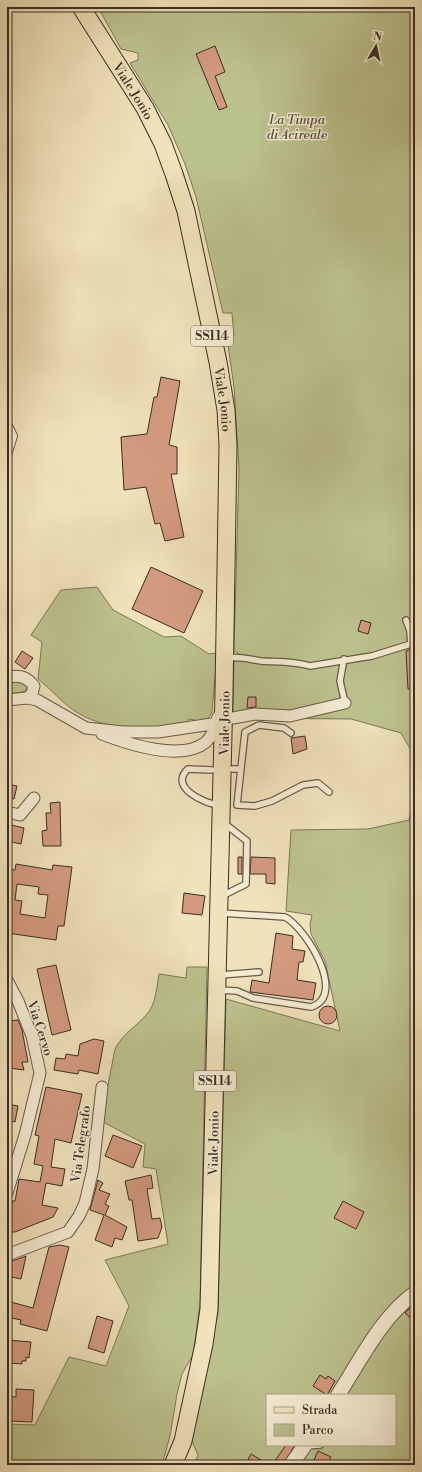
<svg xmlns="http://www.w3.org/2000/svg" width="422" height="1472" viewBox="0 0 422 1472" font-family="'Libre Bodoni',serif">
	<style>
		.green { fill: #bcc28e; stroke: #7a785a; fill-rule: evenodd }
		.building { fill: #d49a80; stroke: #392e25; fill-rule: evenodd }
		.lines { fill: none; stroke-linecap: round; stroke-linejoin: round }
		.service-casing { stroke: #675b4a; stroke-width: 8 }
		.pedestrian-casing { stroke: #675b4a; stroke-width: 10 }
		.minor-casing { stroke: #675b4a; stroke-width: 13 }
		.tertiary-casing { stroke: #675b4a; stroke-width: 16 }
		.primary-casing { stroke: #392e25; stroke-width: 19 }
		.service { stroke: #f5ecd3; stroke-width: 5.5 }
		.pedestrian { stroke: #f5ecd3; stroke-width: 8 }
		.minor { stroke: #f5ecd3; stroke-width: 11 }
		.tertiary { stroke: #f5ecd3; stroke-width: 14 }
		.primary { stroke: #f0e2bb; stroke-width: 17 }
		.labels { text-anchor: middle; stroke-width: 3; stroke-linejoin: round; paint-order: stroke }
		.shield { fill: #f5ecd3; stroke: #716759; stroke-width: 1 }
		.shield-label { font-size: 12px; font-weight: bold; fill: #392e25 }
		.street-label { font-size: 13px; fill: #392e25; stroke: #f5ecd3 }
		.park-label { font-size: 13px; font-style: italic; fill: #534c3a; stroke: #f5ecd3 }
	</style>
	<rect width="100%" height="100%" fill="#f0e2bb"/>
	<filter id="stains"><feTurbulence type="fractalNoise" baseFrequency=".005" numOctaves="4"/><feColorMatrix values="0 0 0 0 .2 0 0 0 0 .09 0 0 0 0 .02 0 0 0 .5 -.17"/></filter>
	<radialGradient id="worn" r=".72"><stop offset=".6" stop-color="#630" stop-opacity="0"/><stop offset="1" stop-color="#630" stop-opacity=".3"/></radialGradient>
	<!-- green -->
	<path class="green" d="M98,7H415V757L401,733L351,719L233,718L234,660L238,659V653L234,651L239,468L234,387L227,338L234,336L232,313H223L196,197L185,164L168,125L130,63L138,60V53L121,49Z
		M97,587L113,610L164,637L181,636L209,654L217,653L212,712L207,721L196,725L195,720L188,719L187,727C151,727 110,733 78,713C63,704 52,690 38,679L42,642L31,635L61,590Z
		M21,681L28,686C27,695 14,692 7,694V682Z
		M415,792V1465H194L198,1455L191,1439L218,1313L226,999L340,1031L325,961L311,934L310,924L312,915L286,911L291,830L368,829L409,820ZM267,1395H395V1445H267Z
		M187,967H207L200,1304L193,1355L182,1374L177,1394L170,1436L162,1465H7V1424L35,1425L69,1357L106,1366L129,1306L105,1260L168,1244L156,1169L143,1167L145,1144L101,1121L115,1049C124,1031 141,1024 150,1010C156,1000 157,985 159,974L186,978Z"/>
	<!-- building -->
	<path class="building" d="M215,46L225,72L215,76L227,107L219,110L196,54Z
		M161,377L180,381L169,445L177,447V474H171L184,537L165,541L160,523L155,524L146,487L124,490L121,437L147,434L154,397H157Z
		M151,567L203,591L184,633L132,609Z
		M361,620L371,623L368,634L358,631Z
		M415,647V689H408L406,651Z
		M22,651L33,658L25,669L15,662Z
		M248,697H256V707L247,708Z
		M305,736L307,749L293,754L291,738Z
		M7,784L17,786L14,799L7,797Z
		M60,802L61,846H43L42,831L47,830L46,813H51L50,803Z
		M7,824L24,828L21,844L7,841Z
		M238,857H242V874H238Z
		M251,857L275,858V884L266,883V874H250Z
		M16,864L52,870L53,865L72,867L64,926H58L56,940L7,933V869L15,870ZM17,884L39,887L38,894L48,895L45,918L20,914L22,901L15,900Z
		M184,893L205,896L202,915L182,913Z
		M276,933L293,936L292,949L305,951L303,962H299L297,980L316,983L313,1000L250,992L252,980L269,983Z
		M56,965L71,1030L52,1035L37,969Z
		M319 1015a9 9 0 1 1 18 0a9 9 0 1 1-18 0Z
		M18,1020L22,1030L28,1062H22L24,1070L9,1068L7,1049V1021Z
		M94,1039L104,1041L98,1074L79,1070L78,1074L54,1070L56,1058L65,1059L66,1054L78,1056L80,1044Z
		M46,1087L82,1094L71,1143L55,1139L51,1167L65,1169L62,1186L46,1183L42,1205L58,1208L53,1217L15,1232H9L7,1226L12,1201H15L19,1179L40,1182L43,1166L34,1164L39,1136L35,1135Z
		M7,1104L18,1106L15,1122L7,1120Z
		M113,1135L142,1146L133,1168L105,1156Z
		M151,1175L153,1188L147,1189L152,1219L160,1218L162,1227L158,1238L138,1241L132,1200H129L125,1181Z
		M98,1180L103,1183L99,1190L110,1194L105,1204L109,1206L105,1215L127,1227L122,1240L115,1238L112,1247L95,1240L104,1215L90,1210Z
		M343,1201L364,1212L356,1229L334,1218Z
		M60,1245L69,1247L47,1331L20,1324L21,1320L7,1317V1301L33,1308L49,1247Z
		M26,1256L21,1279L7,1276V1263Z
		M410,1308L415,1310V1322L405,1313Z
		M97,1316L113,1321L104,1353L88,1348Z
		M7,1340L31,1342L29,1358L26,1357V1361H22V1364L7,1363Z
		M320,1375L326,1379L328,1376L335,1381L327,1395L313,1386Z
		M16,1389L34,1390L32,1422L7,1421V1396L16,1397Z
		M286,1445H295L283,1465H272Z
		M318,1451L331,1457L327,1465L314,1460Z
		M251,1454L269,1465H245Z"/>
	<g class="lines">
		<!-- service casing -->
		<g class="service-casing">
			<path id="service" d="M227,658C239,656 248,659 261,661C277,662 294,661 310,666L372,656L411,644L410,631L406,620
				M344,659L340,681L345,703
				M291,733L284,728L259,725L245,732L237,805L255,806L272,801L303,785L318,783L329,792
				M232,769H241
				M212,770L188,769C168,787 205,804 219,805
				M222,896L246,884L247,841L225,824
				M220,975L259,972
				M219,990L237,991L253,998L311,1007C348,996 306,928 285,917L221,913
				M306,1446L320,1445"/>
		</g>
		<!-- pedestrian casing -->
		<g class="pedestrian-casing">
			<path id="pedestrian" d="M7,424L13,436L7,455
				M408,1298L415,1305"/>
		</g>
		<!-- minor casing -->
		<g class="minor-casing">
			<path id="minor" d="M7,677C19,675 26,676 34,686L32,694L27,698L7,700
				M27,698L37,700L86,728L123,732H158L212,724
				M233,718L255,714L290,716L345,703
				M102,734C128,744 182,762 206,742C213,736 215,726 218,717
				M7,812L20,815L34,798
				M7,980L18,1001L32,1036L40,1073L25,1135L7,1193
				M7,1255L68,1232L79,1216L85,1203L93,1169L102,1087"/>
		</g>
		<!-- tertiary casing -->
		<g class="tertiary-casing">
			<path id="tertiary" d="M338,1395C360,1361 382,1316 415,1293
				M291,1465L305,1445"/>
		</g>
		<!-- primary casing -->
		<g class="primary-casing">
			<g id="primary">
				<path id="s1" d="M81,7L145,108L163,144L174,174L186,211L218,362L226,410L228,445L224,693L209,1309L204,1344L183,1441L173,1465"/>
			</g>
		</g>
		<!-- service -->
		<use href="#service" class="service"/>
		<!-- pedestrian -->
		<use href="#pedestrian" class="pedestrian"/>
		<!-- minor -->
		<use href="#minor" class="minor"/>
		<!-- tertiary -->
		<use href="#tertiary" class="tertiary"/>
		<!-- primary -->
		<use href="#primary" class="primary"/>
	</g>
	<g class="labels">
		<!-- shield labels -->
		<g class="shield">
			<rect x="191" y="326" width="42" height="20" rx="3"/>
			<rect x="194" y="1071" width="42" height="20" rx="3"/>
		</g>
		<g class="shield-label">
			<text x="212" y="340">SS114</text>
			<text x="215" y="1085">SS114</text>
		</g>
		<!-- street labels -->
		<g class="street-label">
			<text dy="5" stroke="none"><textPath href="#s1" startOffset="99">Viale Jonio</textPath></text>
			<text dy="5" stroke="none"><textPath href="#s1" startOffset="423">Viale Jonio</textPath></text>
			<text transform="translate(224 723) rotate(-89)" y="5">Viale Jonio</text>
			<text transform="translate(41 1028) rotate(72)" y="5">Via Cervo</text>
			<text transform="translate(213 1143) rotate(-89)" y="5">Viale Jonio</text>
			<text transform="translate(80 1144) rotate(-82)" y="5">Via Telegrafo</text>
		</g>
		<!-- park labels -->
		<g class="park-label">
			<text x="297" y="124">La Timpa<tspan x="297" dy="15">di Acireale</tspan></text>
		</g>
	</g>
	<!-- margin -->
	<rect width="422" height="1472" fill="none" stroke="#f0e2bb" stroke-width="24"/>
	<rect x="8" y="8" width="406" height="1456" fill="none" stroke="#392e25" stroke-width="2"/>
	<rect x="12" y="12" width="398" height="1448" fill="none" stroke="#392e25"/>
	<!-- legend -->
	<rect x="266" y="1394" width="130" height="52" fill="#f5ecd3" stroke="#aaa08d"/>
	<rect x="274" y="1407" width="20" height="6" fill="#f0e2bb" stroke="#aaa08d"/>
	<text x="302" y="1414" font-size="12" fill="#392e25">Strada</text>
	<rect x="274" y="1424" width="20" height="12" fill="#bcc28e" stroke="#aaa08d"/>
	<text x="302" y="1434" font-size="12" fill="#392e25">Parco</text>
	<!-- north arrow -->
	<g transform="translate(376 46) rotate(9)" stroke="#f5ecd3" stroke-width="3" paint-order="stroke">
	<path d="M0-3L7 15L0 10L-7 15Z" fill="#392e25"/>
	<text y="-6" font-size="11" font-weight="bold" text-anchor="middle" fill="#392e25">N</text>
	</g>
	<rect width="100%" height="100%" filter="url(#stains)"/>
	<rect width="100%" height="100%" fill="url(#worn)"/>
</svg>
